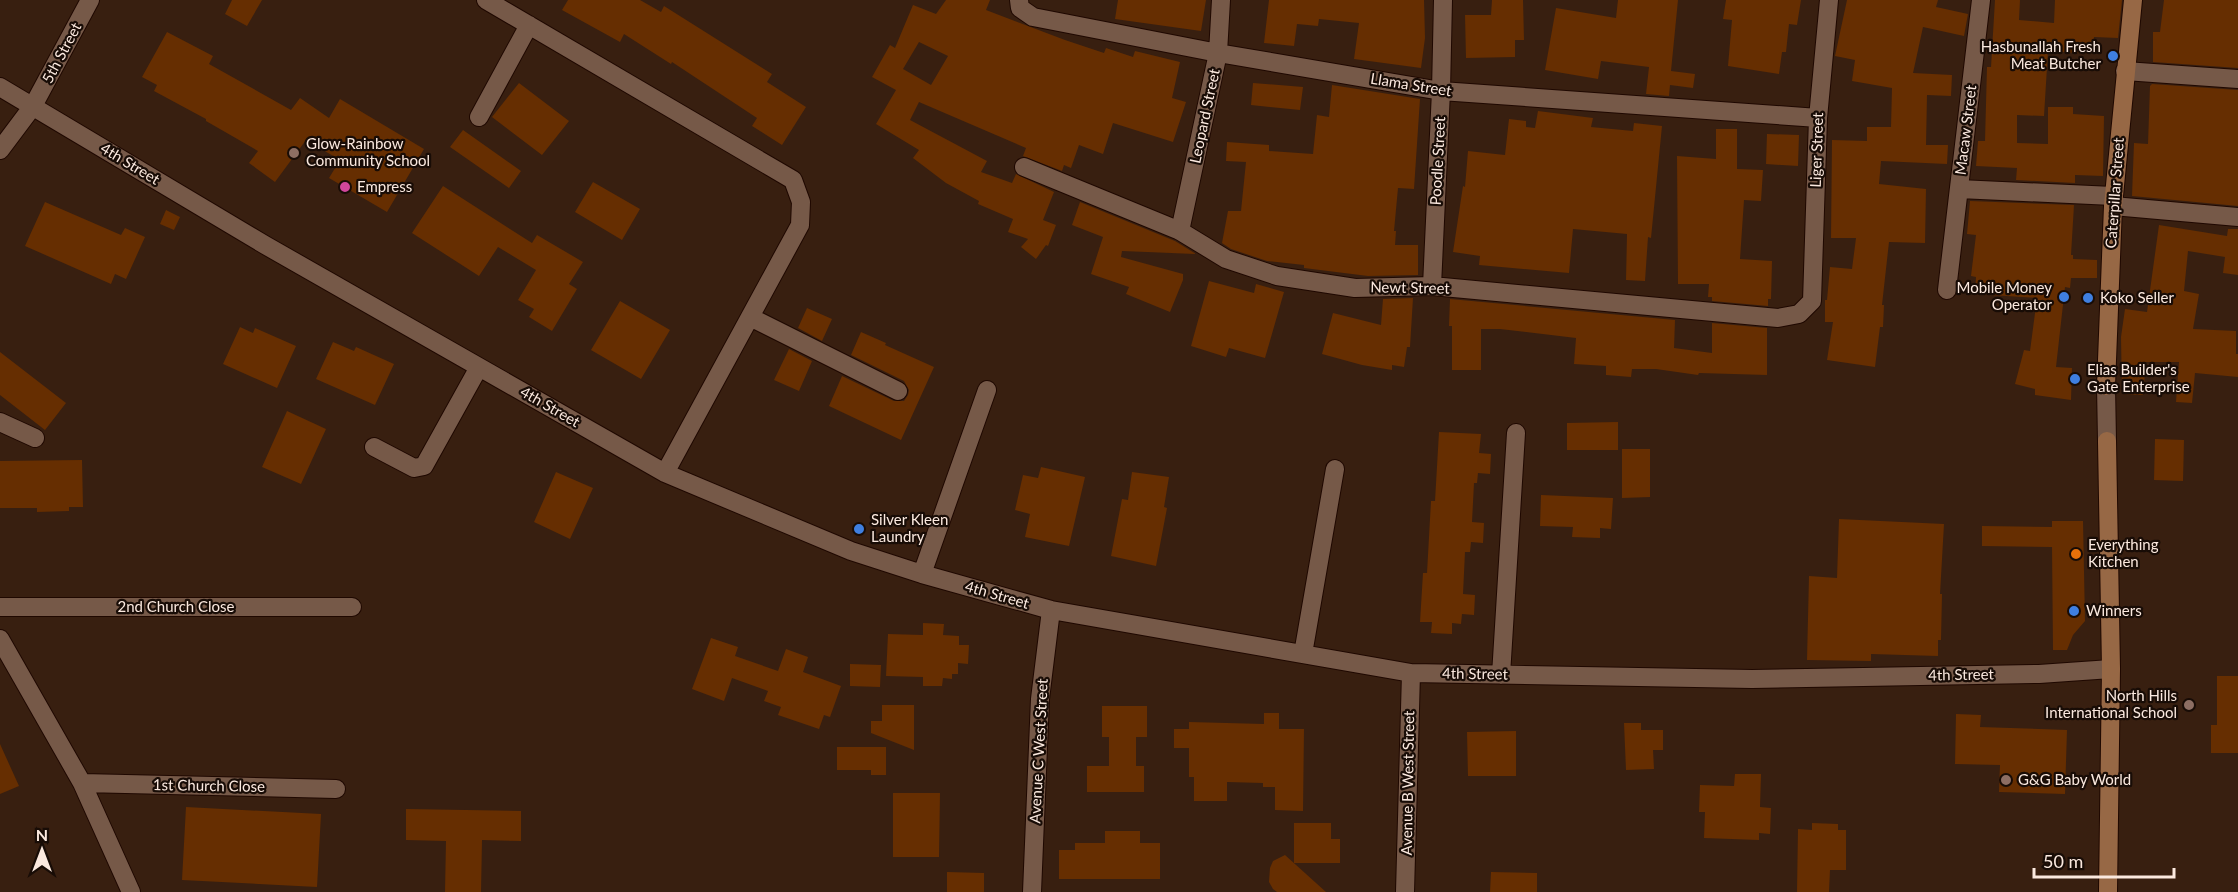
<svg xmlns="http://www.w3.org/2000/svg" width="2238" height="892" viewBox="0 0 2238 892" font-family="Lato,sans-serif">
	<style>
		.building { fill: #662e01; fill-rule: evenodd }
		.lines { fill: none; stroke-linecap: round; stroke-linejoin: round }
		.street-casing { stroke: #1f0800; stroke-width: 20 }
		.secondary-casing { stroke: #1f0800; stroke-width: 20 }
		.street { stroke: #765948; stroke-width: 18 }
		.secondary { stroke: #976845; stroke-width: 18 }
		.shop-dot { fill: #3f7fe0; stroke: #180c06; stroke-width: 2 }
		.education-dot { fill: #8d6e63; stroke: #180c06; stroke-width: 2 }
		.hotel-dot { fill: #d1479c; stroke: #180c06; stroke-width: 2 }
		.food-dot { fill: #e8710a; stroke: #180c06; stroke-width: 2 }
		.labels { text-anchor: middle; stroke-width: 4.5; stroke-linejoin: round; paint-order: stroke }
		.poi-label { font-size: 15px; fill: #fbe9df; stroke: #180c06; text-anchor: start }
		.street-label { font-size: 15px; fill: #fbe9df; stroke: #180c06 }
	</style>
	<rect width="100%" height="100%" fill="#381f10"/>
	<!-- building -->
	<path class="building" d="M232,0H262L247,26L225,14Z
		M568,0H640L661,12L664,6L772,74L767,82L806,107L782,145L752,126L757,118L672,62L671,64L624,34L620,42L562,10Z
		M946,0H990L986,10L1065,40L1104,53L1106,48L1133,57L1135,51L1180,62L1172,98L1186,102L1173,142L1113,123L1103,154L1079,145L1071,168L1064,165L1062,171L1023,156L1026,148L919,102L910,120L987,161L981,172L1012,183L1016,174L1054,192L1043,220L1056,225L1048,246L1046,245L1036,259L1021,247L1028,239L1008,232L1013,219L978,204L979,201L946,183L913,158L919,150L876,124L896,90L872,77L890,45L895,48L913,5L936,14ZM919,42L948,56L931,85L903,69Z
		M1118,0H1206L1201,31L1115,19Z
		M1269,0H1424L1425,38L1421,68L1354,59L1359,23L1319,19L1318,26L1297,24L1294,46L1264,43Z
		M1492,0H1523L1524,40H1515V57L1466,58L1465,15H1491Z
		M1618,0H1678L1671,71L1695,74L1693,88L1670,85L1669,96L1646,94L1649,67L1601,61L1598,79L1545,70L1556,8L1616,18Z
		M1726,0H1801L1797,25L1789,24L1786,52H1782L1779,74L1728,66L1732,20L1723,19Z
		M1847,0H1938L1936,7L1968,14L1964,36L1923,27L1913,73L1952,75L1951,96L1927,95L1926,145H1948L1947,164L1881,161L1879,184L1926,189L1925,243L1889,242L1882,305H1884L1883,327H1880L1875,367L1827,360L1833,322H1825V300H1827L1830,267L1852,269L1856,238H1831L1832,140L1867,141V127H1891L1892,88L1852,81L1855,60L1835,56Z
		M1995,0H2020L2019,20L2054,23L2055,0H2122L2118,38L2094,37L2093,54L2048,51L2044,116L2017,115V143L2048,144V107H2073V114L2104,116L2103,176L2075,175V183L2016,180L2017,168L1976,166L1978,141H1985L1987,67H1991Z
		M2164,0H2238V68L2153,62V32H2160Z
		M167,32L213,56L209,64L291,110L300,98L329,118L340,99L424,149L387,212L329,178L340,160L306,140L275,182L249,163L258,151L206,121V119L154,91L157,85L142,77Z
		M519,83L569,121L542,155L492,117Z
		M1253,83L1303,87L1300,110L1251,105Z
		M2152,84L2238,90V206L2132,196L2134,143L2148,144L2150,86Z
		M1332,85L1420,99L1414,189L1398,188L1394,231H1396L1395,245H1418V275L1368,276L1304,268V265L1267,261L1231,249L1222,243L1228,211H1241L1246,162L1226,161L1227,142L1269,145V151L1313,154L1317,115L1329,117Z
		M1538,111L1593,118L1591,127L1633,131L1634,123L1662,126L1651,238L1648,237L1645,281L1626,280L1627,234L1573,229L1569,273L1479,265L1480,256L1453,252L1463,186L1465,187L1468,151L1505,155L1509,119L1526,121V127L1535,128Z
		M1716,129H1737V169L1763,170L1761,201L1744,200L1740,259L1772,261L1771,299H1768V306L1712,301V297H1708L1709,284H1678L1677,156L1716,159Z
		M463,130L521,171L509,188L450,147Z
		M1767,134L1799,135L1798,166L1766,164Z
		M593,182L640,209L622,240L575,212Z
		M443,186L532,243L537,235L583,262L569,284L577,289L552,331L529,317L534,309L518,300L536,270L498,247L479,276L412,233Z
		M1970,201L2074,205L2071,255H2073V259L2097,260V278H2071L2070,288L2065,287L2056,367L2072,368L2071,400L2035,395V389L2015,384L2024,350L2030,351L2037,298L1975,294L1976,277L1971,276L1976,235L1967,234Z
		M45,202L121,235L125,228L145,237L126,279L115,274L111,284L25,246Z
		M1080,202L1175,241L1196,254L1122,251L1121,257L1183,274V280L1170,312L1126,294L1129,287L1091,274L1103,237L1072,225Z
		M166,210L180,217L174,230L160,224Z
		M2159,225L2227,236L2228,229H2238V275L2223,273L2225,257L2188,251L2184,291L2199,294L2193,329L2236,331V354H2238V377L2195,373L2192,403L2176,402L2179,362H2146L2143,395L2122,394L2121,337L2125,309L2147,312Z
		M1209,281L1254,293L1256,284L1284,292L1265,358L1229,348L1226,357L1191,346Z
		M1413,298L1410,347H1407L1404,367L1392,365V370L1362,365L1322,354L1333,313L1381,325L1383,299Z
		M1450,299L1675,320L1674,348L1712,353V323L1767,328V375L1699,373L1698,375L1656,369H1632L1631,377L1606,375V366L1574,364L1576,338L1500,329H1481V370H1452V326H1449Z
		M620,301L670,330L641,379L591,350Z
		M807,308L832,319L822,341L798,328Z
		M240,327L253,333L255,328L296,346L277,388L223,364Z
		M861,332L886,343L885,345L934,367L901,440L829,406L842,376L894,401H904L908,395L909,390L904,381L851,355Z
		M333,342L354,351L356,347L394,364L375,405L316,379Z
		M789,349L812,361L799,391L774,380Z
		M0,352L66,403L45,430L0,395Z
		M287,411L326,429L301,484L262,467Z
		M1618,422V450H1567V423Z
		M1439,432L1481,434L1479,453L1491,454L1490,474L1478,473L1477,483H1474L1472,522L1484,523L1483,543L1471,542L1470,552H1465L1463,594L1475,595L1474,615L1462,614L1461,624L1452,623V634L1431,633L1432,622H1420L1423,573H1427L1431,501H1435Z
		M2155,439L2184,440L2183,481L2154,480Z
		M1622,449H1650V497L1622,498Z
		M82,460L83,507H69V511L37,512V508H0V461Z
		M1041,467L1085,477L1069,546L1025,537L1030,514L1015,510L1023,475L1038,478Z
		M556,472L593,488L570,539L534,522Z
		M1132,472L1169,477L1164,507L1167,508L1156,566L1111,556L1122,499L1128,500Z
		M1541,495L1613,498L1611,529L1600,528V538L1572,537L1573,527L1540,526Z
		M1839,519L1944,524L1940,594H1942L1941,640H1938V656L1871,654V661L1807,660L1809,576L1837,578Z
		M2052,521H2083L2085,621L2073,635L2067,650H2053L2052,547L1982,546V526L2052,527Z
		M923,623L944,624L943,635L959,636V645H969L968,664L958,663V674H952V679L943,678L942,686H923V677L886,676L888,634L923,635Z
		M711,638L738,647L735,656L778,671L786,649L808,657L803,672L841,686L830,717L824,715L819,729L778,715L781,707L764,701L768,691L732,678L724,701L692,689Z
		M850,664L881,665L880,687L850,686Z
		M2217,676H2238V753H2211V725H2217Z
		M882,705H914V750L871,733V721H882Z
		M1102,706H1147V737H1136V766H1144V792H1087V766H1109V737H1102Z
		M1264,713H1279V729H1304L1303,811L1275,810V787H1263V783L1227,782V801H1194V777H1189V748H1174V729H1189V722L1264,724Z
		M1956,714L1981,715L1980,727L2067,730L2065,794L1999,792L2000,765L1955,764Z
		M1624,723H1641V730H1663V750H1653L1654,769L1626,770Z
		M1516,731V776H1468L1467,732Z
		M0,744L19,786L0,794Z
		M837,747H886V775H871V770H837Z
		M1735,774H1761L1760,807L1771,808L1770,834L1759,833V840L1704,838L1705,812H1699L1700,785L1734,786Z
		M893,793H940L939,857H893Z
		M186,807L321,814L317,887L182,880Z
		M406,809L521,811V841L482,840L481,892H445L446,841L406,840Z
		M1294,823H1331V839H1340V863H1294Z
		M1812,823L1838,824V830H1846V870H1830L1829,892H1797L1798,829L1812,830Z
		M1105,831H1140V843H1160V879H1059V850H1075V843H1105Z
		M1285,855L1326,892H1277L1273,889L1269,882L1270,868L1273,861Z
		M947,872L984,873V892H947Z
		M1491,872L1537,873V892H1490Z"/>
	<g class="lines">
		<!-- street casing -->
		<g class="street-casing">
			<path id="street" d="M486,0L793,180L801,202L800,225L665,473
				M1019,0L1020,8L1033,17L1218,53L1441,91L1818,118
				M2125,71L2238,79
				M0,87L265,245L665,473L851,551L922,574L1051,610L1411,673L1752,679L2039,674L2111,669
				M479,117L529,25
				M0,150L33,106L90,0
				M1024,167L1180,231L1226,259L1277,276L1355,288L1432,286L1778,318L1799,314L1812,301L1818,118L1829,0
				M1959,189L2113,196
				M2113,206L2238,217
				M1180,231L1218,53L1221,0
				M1432,286L1441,91L1443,0
				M1947,290L1981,0
				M750,317L898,391
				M2106,386L2107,441
				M0,422L35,438
				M374,447L414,468L424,466L479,367
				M922,574L987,390
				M0,607H352
				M0,639L82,783L131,892
				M1303,654L1335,469
				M1501,675L1516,433
				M82,783L336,789
				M1032,892L1040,699L1051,610
				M1405,892L1411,673"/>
		</g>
		<!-- secondary casing -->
		<g class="secondary-casing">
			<path id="secondary" d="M2106,386L2113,206L2133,0
				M2107,441L2111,669L2108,892"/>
		</g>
		<!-- street -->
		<use href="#street" class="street"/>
		<!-- secondary -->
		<use href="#secondary" class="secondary"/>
	</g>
	<!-- markers -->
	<g class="shop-dot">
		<circle cx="2113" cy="56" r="6"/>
		<circle cx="2064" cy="297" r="6"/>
		<circle cx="2088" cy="298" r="6"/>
		<circle cx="2075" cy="379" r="6"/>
		<circle cx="859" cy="529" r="6"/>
		<circle cx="2074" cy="611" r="6"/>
	</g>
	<g class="education-dot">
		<circle cx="294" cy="153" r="6"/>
		<circle cx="2189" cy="705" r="6"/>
		<circle cx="2006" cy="780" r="6"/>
	</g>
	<circle class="hotel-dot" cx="345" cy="187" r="6"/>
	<circle class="food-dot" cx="2076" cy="554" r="6"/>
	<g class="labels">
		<!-- poi labels -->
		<g class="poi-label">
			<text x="2101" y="52" text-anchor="end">Hasbunallah Fresh<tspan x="2101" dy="17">Meat Butcher</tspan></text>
			<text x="306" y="149">Glow-Rainbow<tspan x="306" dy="17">Community School</tspan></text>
			<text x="357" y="192">Empress</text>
			<text x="2052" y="293" text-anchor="end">Mobile Money<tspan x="2052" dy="17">Operator</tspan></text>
			<text x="2100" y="303">Koko Seller</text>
			<text x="2087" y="375">Elias Builder's<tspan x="2087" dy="17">Gate Enterprise</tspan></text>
			<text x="871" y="525">Silver Kleen<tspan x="871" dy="17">Laundry</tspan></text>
			<text x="2088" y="550">Everything<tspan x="2088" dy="17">Kitchen</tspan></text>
			<text x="2086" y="616">Winners</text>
			<text x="2177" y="701" text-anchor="end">North Hills<tspan x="2177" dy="17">International School</tspan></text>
			<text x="2018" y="785">G&amp;G Baby World</text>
		</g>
		<!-- street labels -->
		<g class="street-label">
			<text transform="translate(62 53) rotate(-62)" y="5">5th Street</text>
			<text transform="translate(1411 85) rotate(9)" y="5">Llama Street</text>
			<text transform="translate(1205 116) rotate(-78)" y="5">Leopard Street</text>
			<text transform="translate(1966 130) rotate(-83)" y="5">Macaw Street</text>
			<text transform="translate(1817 150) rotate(-88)" y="5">Liger Street</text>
			<text transform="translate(1438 161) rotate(-87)" y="5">Poodle Street</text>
			<text transform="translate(130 164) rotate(31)" y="5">4th Street</text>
			<text transform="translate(2115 193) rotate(-86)" y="5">Caterpillar Street</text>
			<text transform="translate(1410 288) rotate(1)" y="5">Newt Street</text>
			<text transform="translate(550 407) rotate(30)" y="5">4th Street</text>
			<text transform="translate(997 595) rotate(16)" y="5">4th Street</text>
			<text x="176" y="612">2nd Church Close</text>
			<text transform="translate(1475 674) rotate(1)" y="5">4th Street</text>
			<text transform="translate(1961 675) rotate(-1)" y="5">4th Street</text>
			<text transform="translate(1039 751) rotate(-87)" y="5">Avenue C West Street</text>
			<text transform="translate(1408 783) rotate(-89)" y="5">Avenue B West Street</text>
			<text transform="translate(209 786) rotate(1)" y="5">1st Church Close</text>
		</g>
	</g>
	<!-- north arrow -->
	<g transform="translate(42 850)" stroke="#180c06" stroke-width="4.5" paint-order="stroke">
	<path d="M0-4.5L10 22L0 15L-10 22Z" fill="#fbe9df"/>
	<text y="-9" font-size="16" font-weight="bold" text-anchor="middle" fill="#fbe9df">N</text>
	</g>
	<!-- scale -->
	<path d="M2034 868v9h140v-9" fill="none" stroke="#fbe9df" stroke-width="3"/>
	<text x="2043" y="868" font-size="18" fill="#fbe9df" stroke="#180c06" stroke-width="4.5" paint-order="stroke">50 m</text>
</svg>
